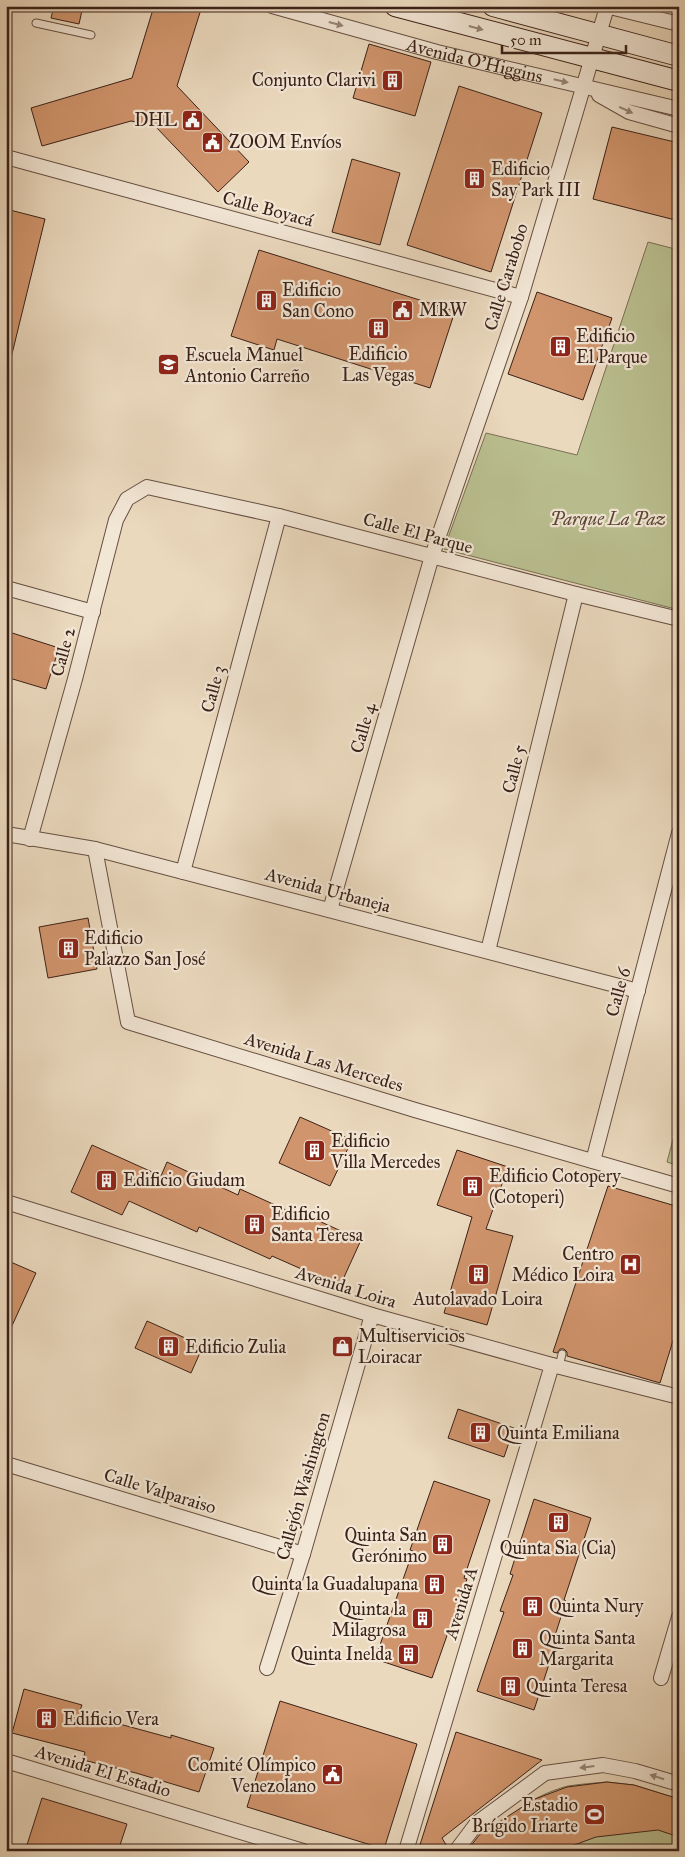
<svg xmlns="http://www.w3.org/2000/svg" width="685" height="1857" font-family="'IM FELL Great Primer',serif">
<rect width="100%" height="100%" fill="#ebd9be"/>
<filter id="stains"><feTurbulence type="fractalNoise" baseFrequency=".004" numOctaves="4"/><feColorMatrix values="0 0 0 0 .2 0 0 0 0 .09 0 0 0 0 .02 0 0 0 .5 -.17"/></filter>
<radialGradient id="worn" r=".72"><stop offset=".6" stop-color="#630" stop-opacity="0"/><stop offset="1" stop-color="#630" stop-opacity=".3"/></radialGradient>
<!-- green -->
<path fill="#babf90" stroke="#7a7054" d="M 648,242 L 679,250 L 679,610 L 444,549 L 486,433 L 577,455 Z
M 679,1117 L 679,1166 L 667,1162 Z
M 607,1782 L 634,1785 L 679,1799 L 679,1851 L 472,1851 C 500,1823 528,1796 568,1786 C 581,1784 594,1783 607,1782 Z"/>
<!-- building -->
<path fill="#d1956d" stroke="#3a2118" d="M 54,6 L 83,6 L 79,24 L 51,18 Z
M 154,6 L 202,6 L 177,86 L 249,162 L 218,192 L 155,126 L 131,121 L 42,146 L 31,108 L 132,78 Z
M 369,44 L 431,62 L 415,116 L 353,98 Z
M 459,86 L 542,113 L 491,272 L 407,245 Z
M 612,127 L 679,143 L 679,221 L 593,199 Z
M 352,159 L 400,173 L 380,245 L 332,232 Z
M 6,209 L 45,219 L 11,358 L 6,357 Z
M 259,250 L 455,311 L 430,388 L 277,339 L 274,350 L 231,336 Z
M 537,292 L 612,318 L 583,400 L 508,374 Z
M 6,631 L 59,648 L 46,689 L 6,677 Z
M 88,918 L 97,969 L 48,978 L 39,927 Z
M 300,1117 L 352,1140 L 330,1186 L 279,1163 Z
M 92,1145 L 161,1176 L 167,1162 L 238,1195 L 240,1189 L 308,1220 L 310,1217 L 361,1240 L 340,1286 L 272,1256 L 270,1259 L 199,1227 L 197,1232 L 129,1201 L 122,1215 L 71,1192 Z
M 457,1150 L 508,1167 L 486,1229 L 513,1236 L 487,1325 L 444,1313 L 472,1217 L 437,1205 Z
M 608,1186 L 679,1207 L 679,1321 L 660,1383 L 567,1356 L 567,1352 L 564,1349 L 560,1349 L 557,1353 L 553,1352 Z
M 6,1260 L 36,1273 L 6,1339 Z
M 147,1321 L 203,1346 L 191,1373 L 135,1348 Z
M 458,1409 L 514,1428 L 504,1457 L 448,1438 Z
M 434,1481 L 490,1500 L 464,1578 L 467,1579 L 432,1678 L 375,1659 L 413,1551 L 410,1550 Z
M 534,1499 L 591,1518 L 564,1600 L 566,1601 L 553,1642 L 556,1643 L 534,1710 L 477,1691 L 504,1612 L 500,1611 L 513,1575 L 510,1574 Z
M 24,1689 L 82,1705 L 79,1713 L 171,1738 L 171,1735 L 214,1748 L 199,1792 L 136,1773 L 83,1760 L 85,1752 L 12,1733 Z
M 280,1701 L 417,1744 L 384,1849 L 247,1807 Z
M 456,1732 L 542,1760 L 442,1838 L 448,1848 L 447,1851 L 418,1851 Z
M 607,1782 L 634,1785 L 679,1799 L 679,1837 L 658,1830 L 596,1837 L 558,1851 L 467,1851 L 480,1834 L 535,1799 L 567,1787 Z
M 42,1798 L 127,1824 L 118,1851 L 25,1851 Z"/>
<g fill="none" stroke-linecap="round" stroke-linejoin="round">
<defs>
<path id="lane" d="M 36,23 L 91,35
M 559,1367 L 562,1354"/>
<g id="street">
<path id="s1" d="M 272,6 L 437,52 L 679,109"/>
<path d="M 606,6 L 679,24"/>
<path d="M 599,95 L 629,112 L 679,126"/>
<path d="M 6,157 L 521,297"/>
<path d="M 6,588 L 93,612"/>
<path d="M 6,834 L 95,849 L 638,991"/>
<path d="M 30,839 L 75,679 L 116,520 L 127,499 L 147,487 L 279,516 L 576,594 L 679,619"/>
<path d="M 95,849 L 128,1022 L 415,1110 L 679,1186"/>
<path d="M 183,872 L 279,516"/>
<path d="M 330,910 L 432,556 L 521,297 L 607,7"/>
<path d="M 488,951 L 576,594"/>
<path d="M 593,1161 L 679,833"/>
<path d="M 6,1202 L 372,1315 L 552,1365 L 679,1397"/>
<path d="M 6,1464 L 303,1554"/>
<path d="M 267,1668 L 303,1554 L 372,1315"/>
<path d="M 661,1678 L 679,1617"/>
<path d="M 6,1761 L 303,1851"/>
<path d="M 406,1851 L 552,1365"/>
<path d="M 456,1851 L 477,1823 L 545,1773 L 603,1765 L 635,1771 L 679,1784"/>
</g>
<path id="secondary" d="M 395,6 L 679,81
M 493,6 L 679,56"/>
</defs>
<!-- lane casing -->
<use href="#lane" stroke="#664f42" stroke-width="9"/>
<!-- street casing -->
<use href="#street" stroke="#664f42" stroke-width="16"/>
<!-- secondary casing -->
<use href="#secondary" stroke="#3a2118" stroke-width="22"/>
<!-- lane -->
<use href="#lane" stroke="#f2e6d5" stroke-width="7"/>
<!-- street -->
<use href="#street" stroke="#f2e6d5" stroke-width="14"/>
<!-- secondary -->
<use href="#secondary" stroke="#f2e6d5" stroke-width="20"/>
</g>
<!-- one-way arrows -->
<defs><path id="oneway-solid" d="M-6-.8H1V-3.2L6.5 0L1 3.2V.8H-6Z" transform="scale(1.25)"/></defs>
<g fill="#968476">
<use href="#oneway-solid" transform="translate(336 24) rotate(15)"/>
<use href="#oneway-solid" transform="translate(476 28) rotate(15)"/>
<use href="#oneway-solid" transform="translate(561 81) rotate(13)"/>
<use href="#oneway-solid" transform="translate(626 110) rotate(25)"/>
<use href="#oneway-solid" transform="translate(587 1767) rotate(173)"/>
<use href="#oneway-solid" transform="translate(657 1777) rotate(-163)"/>
</g>
<!-- icons -->
<defs>
<symbol id="building-square" viewBox="-11 -11 22 22"><rect x="-9" y="-9" width="18" height="18" rx="4" fill="#8f2418" stroke="#f2e6d5"/><path d="M-4-6H4V6H1V3H-1V6H-4ZM-2.5-4.3h1.7v1.8h-1.7ZM.8-4.3h1.7v1.8H.8ZM-2.5-1h1.7V.8h-1.7ZM.8-1h1.7V.8H.8Z" fill="#fff"/></symbol>
<symbol id="civic-square" viewBox="-11 -11 22 22"><rect x="-9" y="-9" width="18" height="18" rx="4" fill="#8f2418" stroke="#f2e6d5"/><path d="M-.6-6.5H3V-4.5H.6V-3L4-1V1h2V6H-6V1h2V-1L-.6-3ZM-1.2 2.5V6h2.4V2.5Z" fill="#fff"/></symbol>
<symbol id="school-square" viewBox="-11 -11 22 22"><rect x="-9" y="-9" width="18" height="18" rx="4" fill="#8f2418" stroke="#f2e6d5"/><path d="M0-5L7-2L0 1L-7-2ZM-4 1L0 2.5L4 1V4Q0 6-4 4Z" fill="#fff"/></symbol>
<symbol id="hospital-square" viewBox="-11 -11 22 22"><rect x="-9" y="-9" width="18" height="18" rx="4" fill="#8f2418" stroke="#f2e6d5"/><path d="M-5-5h3v3.5h4V-5h3V5h-3V1.5h-4V5h-3Z" fill="#fff"/></symbol>
<symbol id="shop-square" viewBox="-11 -11 22 22"><rect x="-9" y="-9" width="18" height="18" rx="4" fill="#8f2418" stroke="#f2e6d5"/><path d="M-5-2.5h2.3a2.7 3.5 0 0 1 5.4 0H5L5.5 6h-11ZM-1.5-2.5h3a1.5 2.3 0 0 0-3 0Z" fill="#fff"/></symbol>
<symbol id="stadium-square" viewBox="-11 -11 22 22"><rect x="-9" y="-9" width="18" height="18" rx="4" fill="#8f2418" stroke="#f2e6d5"/><path d="M0-5a6.5 5 0 1 0 0 10a6.5 5 0 1 0 0-10ZM-3.5-1.8h7v3.6h-7Z" fill="#fff"/></symbol>
</defs>
<g fill-rule="evenodd">
<use href="#building-square" x="380" y="68" width="25" height="25"/>
<use href="#civic-square" x="180" y="108" width="25" height="25"/>
<use href="#civic-square" x="200" y="130" width="25" height="25"/>
<use href="#building-square" x="462" y="166" width="25" height="25"/>
<use href="#building-square" x="254" y="288" width="25" height="25"/>
<use href="#civic-square" x="390" y="298" width="25" height="25"/>
<use href="#building-square" x="366" y="316" width="25" height="25"/>
<use href="#building-square" x="548" y="334" width="25" height="25"/>
<use href="#school-square" x="156" y="352" width="25" height="25"/>
<use href="#building-square" x="56" y="936" width="25" height="25"/>
<use href="#building-square" x="302" y="1138" width="25" height="25"/>
<use href="#building-square" x="94" y="1168" width="25" height="25"/>
<use href="#building-square" x="460" y="1174" width="25" height="25"/>
<use href="#building-square" x="242" y="1212" width="25" height="25"/>
<use href="#hospital-square" x="618" y="1252" width="25" height="25"/>
<use href="#building-square" x="466" y="1262" width="25" height="25"/>
<use href="#shop-square" x="330" y="1334" width="25" height="25"/>
<use href="#building-square" x="156" y="1334" width="25" height="25"/>
<use href="#building-square" x="468" y="1420" width="25" height="25"/>
<use href="#building-square" x="546" y="1510" width="25" height="25"/>
<use href="#building-square" x="430" y="1532" width="25" height="25"/>
<use href="#building-square" x="422" y="1572" width="25" height="25"/>
<use href="#building-square" x="520" y="1594" width="25" height="25"/>
<use href="#building-square" x="410" y="1606" width="25" height="25"/>
<use href="#building-square" x="510" y="1636" width="25" height="25"/>
<use href="#building-square" x="396" y="1642" width="25" height="25"/>
<use href="#building-square" x="498" y="1674" width="25" height="25"/>
<use href="#building-square" x="34" y="1706" width="25" height="25"/>
<use href="#civic-square" x="320" y="1762" width="25" height="25"/>
<use href="#stadium-square" x="582" y="1802" width="25" height="25"/>
</g>
<g text-anchor="middle" stroke-width="4.5" stroke-linejoin="round" paint-order="stroke">
<!-- street labels -->
<g font-size="18" fill="#3a2118" stroke="#f2e6d5">
<text dy="6" stroke="none"><textPath href="#s1" startOffset="210">Avenida O'Higgins</textPath></text>
<text transform="translate(268 209) rotate(15)" y="6">Calle Boyacá</text>
<text transform="translate(506 277) rotate(-73)" y="6">Calle Carabobo</text>
<text transform="translate(418 533) rotate(15)" y="6">Calle El Parque</text>
<text transform="translate(63 652) rotate(-75)" y="6">Calle 2</text>
<text transform="translate(213 689) rotate(-75)" y="6">Calle 3</text>
<text transform="translate(363 728) rotate(-74)" y="6">Calle 4</text>
<text transform="translate(514 769) rotate(-76)" y="6">Calle 5</text>
<text transform="translate(328 890) rotate(15)" y="6">Avenida Urbaneja</text>
<text transform="translate(618 992) rotate(-75)" y="6">Calle 6</text>
<text transform="translate(324 1062) rotate(17)" y="6">Avenida Las Mercedes</text>
<text transform="translate(346 1287) rotate(17)" y="6">Avenida Loira</text>
<text transform="translate(303 1486) rotate(-74)" y="6">Callejón Washington</text>
<text transform="translate(160 1491) rotate(17)" y="6">Calle Valparaiso</text>
<text transform="translate(461 1603) rotate(-73)" y="6">Avenida A</text>
<text transform="translate(103 1771) rotate(17)" y="6">Avenida El Estadio</text>
</g>
<!-- poi labels -->
<g font-size="18" fill="#3a2118" stroke="#f2e6d5" text-anchor="start">
<text x="376" y="86" text-anchor="end">Conjunto Clarivi</text>
<text x="177" y="126" text-anchor="end">DHL</text>
<text x="229" y="148">ZOOM Envíos</text>
<text x="491" y="175">Edificio<tspan x="491" dy="21">Say Park III</tspan></text>
<text x="282" y="296">Edificio<tspan x="282" dy="21">San Cono</tspan></text>
<text x="419" y="316">MRW</text>
<text x="576" y="342">Edificio<tspan x="576" dy="21">El Parque</tspan></text>
<text x="378" y="360" text-anchor="middle">Edificio<tspan x="378" dy="21">Las Vegas</tspan></text>
<text x="185" y="361">Escuela Manuel<tspan x="185" dy="21">Antonio Carreño</tspan></text>
<text x="84" y="944">Edificio<tspan x="84" dy="21">Palazzo San José</tspan></text>
<text x="331" y="1147">Edificio<tspan x="331" dy="21">Villa Mercedes</tspan></text>
<text x="489" y="1182">Edificio Cotopery<tspan x="489" dy="21">(Cotoperi)</tspan></text>
<text x="123" y="1186">Edificio Giudam</text>
<text x="271" y="1220">Edificio<tspan x="271" dy="21">Santa Teresa</tspan></text>
<text x="614" y="1260" text-anchor="end">Centro<tspan x="614" dy="21">Médico Loira</tspan></text>
<text x="478" y="1305" text-anchor="middle">Autolavado Loira</text>
<text x="358" y="1342">Multiservicios<tspan x="358" dy="21">Loiracar</tspan></text>
<text x="185" y="1353">Edificio Zulia</text>
<text x="497" y="1439">Quinta Emiliana</text>
<text x="427" y="1541" text-anchor="end">Quinta San<tspan x="427" dy="21">Gerónimo</tspan></text>
<text x="558" y="1554" text-anchor="middle">Quinta Sia (Cia)</text>
<text x="418" y="1590" text-anchor="end">Quinta la Guadalupana</text>
<text x="549" y="1612">Quinta Nury</text>
<text x="406" y="1615" text-anchor="end">Quinta la<tspan x="406" dy="21">Milagrosa</tspan></text>
<text x="539" y="1644">Quinta Santa<tspan x="539" dy="21">Margarita</tspan></text>
<text x="392" y="1660" text-anchor="end">Quinta Inelda</text>
<text x="526" y="1692">Quinta Teresa</text>
<text x="63" y="1725">Edificio Vera</text>
<text x="316" y="1771" text-anchor="end">Comité Olímpico<tspan x="316" dy="21">Venezolano</tspan></text>
<text x="578" y="1811" text-anchor="end">Estadio<tspan x="578" dy="21">Brígido Iriarte</tspan></text>
</g>
<!-- park labels -->
<g font-size="18" font-style="italic" fill="#5a4836" stroke="#f2e6d5">
<text x="608" y="525">Parque La Paz</text>
</g>
</g>
<!-- margin -->
<rect width="685" height="1857" fill="none" stroke="#ebd9be" stroke-width="25"/>
<rect x="8" y="8" width="670" height="1842" fill="none" stroke="#3a2118" stroke-width="2.5"/>
<rect x="12" y="12" width="660" height="1832" fill="none" stroke="#3a2118"/>
<!-- scale -->
<path d="M502 45v8h124v-8" fill="none" stroke="#3a2118" stroke-width="2.5"/>
<text x="510" y="45" font-size="15" fill="#3a2118" stroke="#f2e6d5" stroke-width="4" paint-order="stroke">50 m</text>
<rect width="100%" height="100%" filter="url(#stains)"/>
<rect width="100%" height="100%" fill="url(#worn)"/>
</svg>
